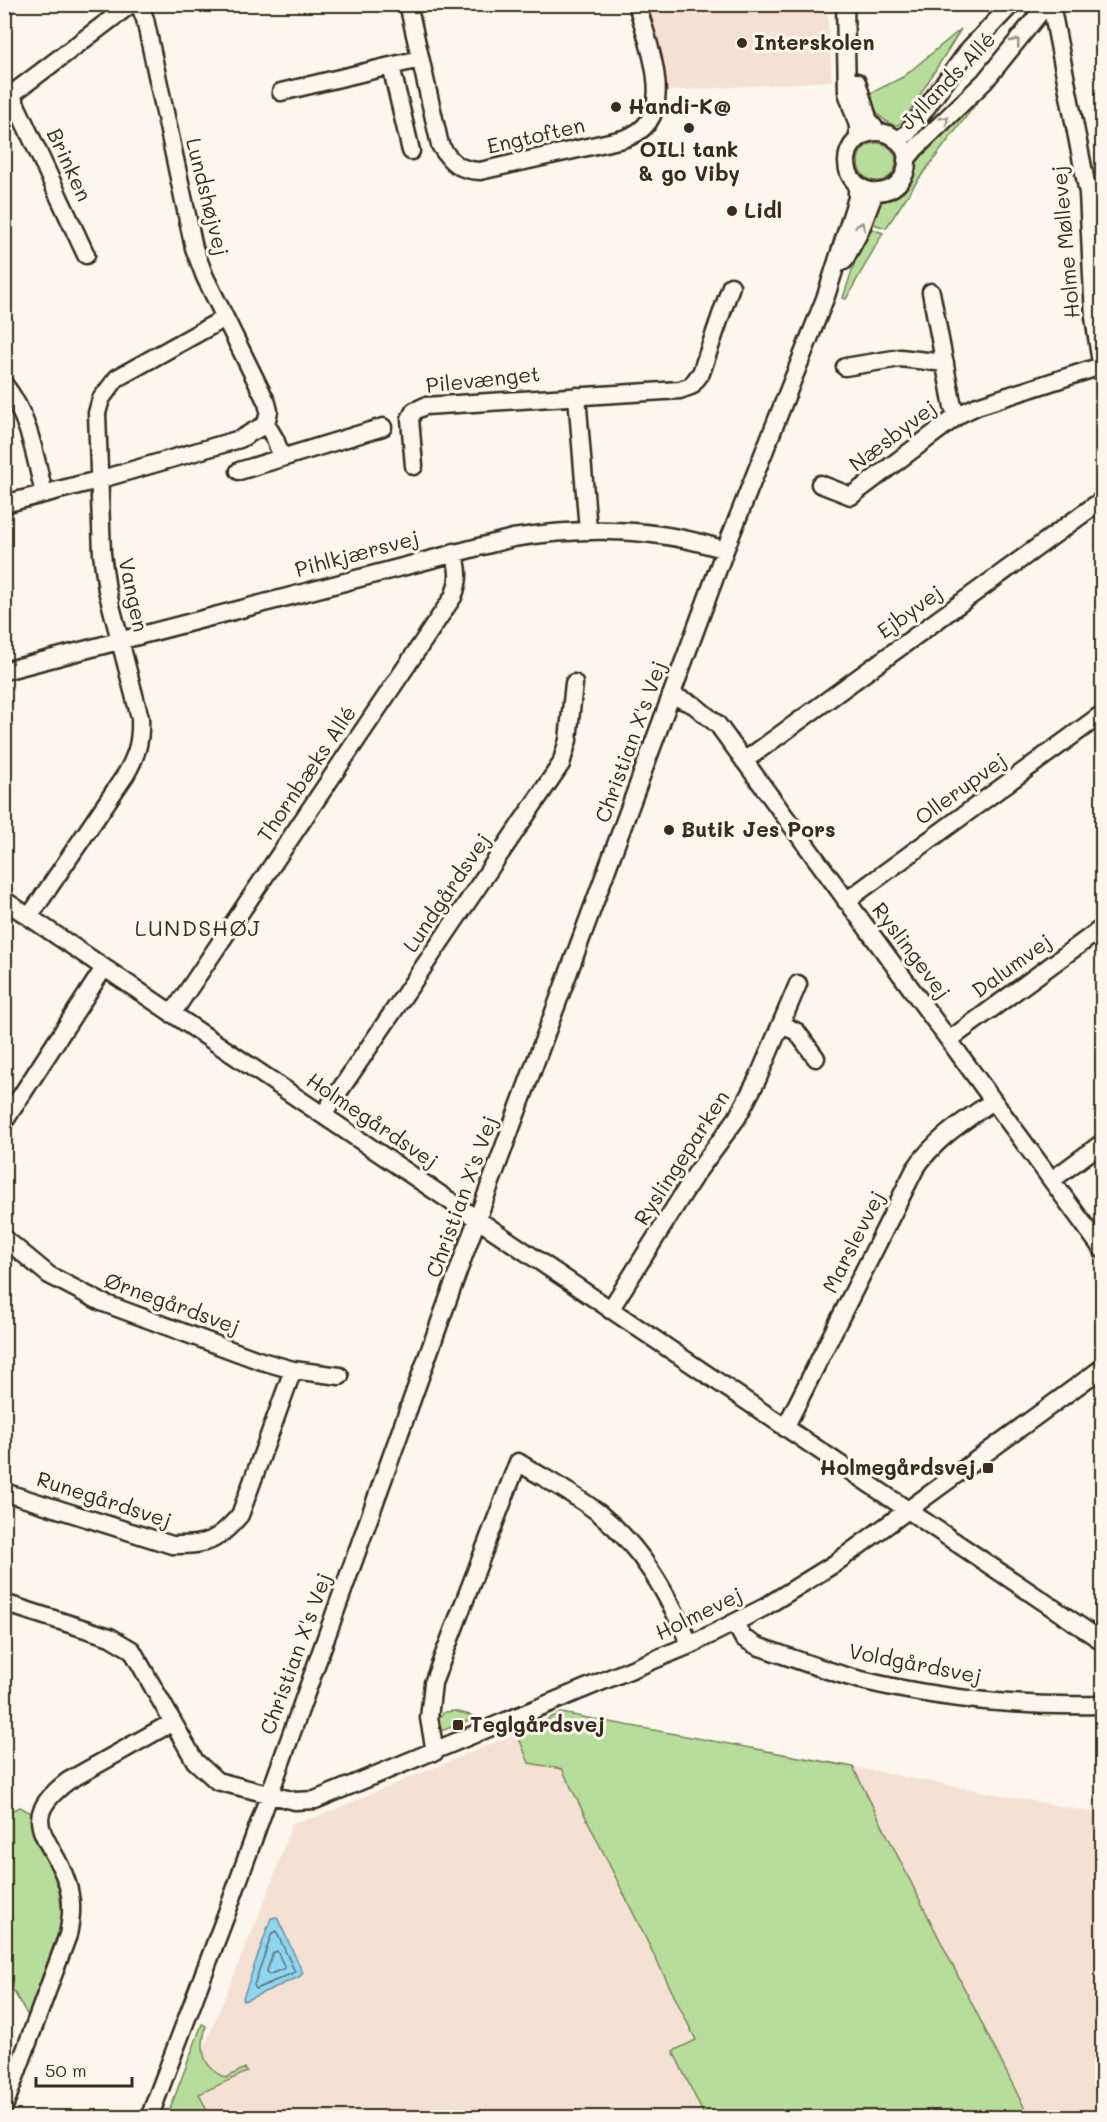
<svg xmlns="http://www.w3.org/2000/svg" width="1107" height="2122" font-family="Mali,sans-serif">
<rect width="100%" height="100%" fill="#fbf7ec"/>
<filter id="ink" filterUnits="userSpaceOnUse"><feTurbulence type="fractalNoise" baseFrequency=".0167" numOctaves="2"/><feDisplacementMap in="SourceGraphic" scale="12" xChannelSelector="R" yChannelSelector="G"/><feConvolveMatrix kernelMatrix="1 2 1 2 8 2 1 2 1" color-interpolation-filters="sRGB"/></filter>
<g filter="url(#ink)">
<!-- built -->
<path fill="#f5e1d4" d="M 647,5 L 827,5 L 832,81 L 666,91 Z
M 517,1733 L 529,1763 L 562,1769 L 696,2040 L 674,2052 L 705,2117 L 175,2118 L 269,1890 L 292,1823 L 316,1817 Z
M 853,1767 L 1102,1814 L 1102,2117 L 1029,2117 Z"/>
<!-- green -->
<path fill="#b6dd99" stroke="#78845c" stroke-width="1.5" d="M 961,29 L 903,122 L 896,126 C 879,120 875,111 869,94 L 903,77 Z
M 981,97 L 915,184 L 886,228 L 868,222 L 878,202 C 903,199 917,182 917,157 Z
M858 162a19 19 0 1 1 38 0a19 19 0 1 1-38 0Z
M 866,227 L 883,233 L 846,299 L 843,298 Z
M 455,1711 L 477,1717 L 439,1732 L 437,1718 L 445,1712 Z
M 561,1713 L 853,1767 L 1029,2117 L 705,2117 L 673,2051 L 696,2040 L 562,1769 L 529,1763 L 517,1733 Z
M 20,1807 L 33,1814 L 57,1875 L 63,1919 L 28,2016 L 5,1976 L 5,1813 Z
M 202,2024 L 206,2026 C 200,2049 201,2067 226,2078 L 245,2068 L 247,2072 L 199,2094 L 210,2117 L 167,2117 Z"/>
<!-- water -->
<path fill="#8fd6f1" stroke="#6d919d" stroke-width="1.5" d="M 277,1917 L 303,1973 L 299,1977 L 244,2001 L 243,1998 L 271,1918 Z"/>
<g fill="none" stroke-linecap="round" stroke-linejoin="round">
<!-- shore -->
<path stroke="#5d6f72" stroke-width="1.5" d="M 276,1931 L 295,1972 L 256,1989 L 254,1985 L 272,1933 Z
M 277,1951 L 285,1968 L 268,1975 L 267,1971 L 273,1953 Z"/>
<defs>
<path id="minor" d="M 408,4 L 440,145 C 451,163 459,170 480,171 L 623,139 C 682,121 648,46 637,4
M 845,4 L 847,92 L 858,126 L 858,139
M 1051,4 L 1088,193 L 1094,317 L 1102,370
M 391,66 L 411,151
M 857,82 L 869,121 L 878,132
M 281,92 L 420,59
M 11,94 L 86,255
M 4,100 L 131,4
M847 162a30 30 0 1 1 60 0a30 30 0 1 1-60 0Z
M 896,140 L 907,134 L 970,48 L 1012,4
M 906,160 L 916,148 L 985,81 L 1047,4
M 844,261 L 860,231 L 875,192
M 931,292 L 953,407 L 960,414
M 845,367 L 900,358 L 945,363
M 4,384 C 29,416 35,455 44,494
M 577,396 L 588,530
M 266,424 L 275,439 L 282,458
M 414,466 L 410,419 L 414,411 L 425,406 L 680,390 L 691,386 L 701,373 L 731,286
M 239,471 L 383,427
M 820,484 L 851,496 L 960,414 L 977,406 L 1101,366
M 4,504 L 98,480 L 240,439 L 266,424 L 269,411 L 267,403 L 205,277 L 194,248 L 145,19 L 139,4
M 4,671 L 513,538 C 585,527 655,527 725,550
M 671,695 L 694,705 L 718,725 L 1102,1249
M 744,761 L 1102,500
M 4,900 L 1102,1641
M 846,901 L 1102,714
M 29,917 L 126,774 C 137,755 141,741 140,718 L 107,590 L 102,554 L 97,413 L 101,399 L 117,378 L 225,318
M 172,1014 L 453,597 C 460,580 459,569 454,552
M 781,1024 L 797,1032 L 816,1058
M 949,1040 L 1102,928
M 323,1115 L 561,764 L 568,740 L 574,683
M 4,1122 L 104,968
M 1052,1180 L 1102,1143
M 4,1238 L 49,1275 L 101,1302 L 258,1360 L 293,1370 L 340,1376
M 610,1310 L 695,1175 L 737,1118 L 758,1078 L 798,984
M 785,1428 L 915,1169 C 935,1139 964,1121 993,1101
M 4,1492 L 172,1545 C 206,1546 218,1541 240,1515 L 293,1370
M 4,1603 L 110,1637 L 132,1650 L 195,1761 L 217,1781 L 295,1801 L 315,1800 L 690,1645 L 763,1608 L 834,1564 L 1102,1368
M 735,1623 L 743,1638 L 757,1646 C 790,1657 823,1670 857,1679 C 937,1699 1020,1707 1102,1705
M 435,1752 L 429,1718 L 433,1683 L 518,1462 C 545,1479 575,1494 600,1514 C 643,1549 668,1595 690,1645
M 4,2107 L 68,1935 C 72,1915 73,1899 66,1880 C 51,1836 15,1821 68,1781 L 173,1722
M 149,2118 L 226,1915 L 464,1255 L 725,550 L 826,296 L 857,198 L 857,185"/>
</defs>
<!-- minor casing -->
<use href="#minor" stroke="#3b2a1e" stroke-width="21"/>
<!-- minor -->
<use href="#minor" stroke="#fbf7ec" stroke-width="16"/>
<!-- tram -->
<path stroke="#3b2a1e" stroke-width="1.5" d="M 4,25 L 17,4"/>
<defs>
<path id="rail" d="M 4,8 L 7,4"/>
</defs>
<!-- rail casing -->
<use href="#rail" stroke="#3b2a1e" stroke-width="6"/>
<!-- rail -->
<use href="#rail" stroke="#fbf7ec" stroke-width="4" stroke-dasharray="11" stroke-linecap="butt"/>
</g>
<!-- one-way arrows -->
<defs><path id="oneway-chevron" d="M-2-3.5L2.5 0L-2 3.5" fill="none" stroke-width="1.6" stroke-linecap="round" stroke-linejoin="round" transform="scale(1.5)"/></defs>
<g stroke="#9b9085">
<use href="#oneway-chevron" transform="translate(1016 42) rotate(-51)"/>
<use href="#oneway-chevron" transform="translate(945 120) rotate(-43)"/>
<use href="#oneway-chevron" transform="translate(861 226) rotate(-69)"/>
</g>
</g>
<!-- markers -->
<g fill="#3b2a1e" stroke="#fbf7ec" stroke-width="2">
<circle cx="742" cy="43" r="6"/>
<circle cx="616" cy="107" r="6"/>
<circle cx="689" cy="128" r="6"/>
<circle cx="732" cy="211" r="6"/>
<circle cx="669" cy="830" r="6"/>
<rect x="982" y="1462" width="12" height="12" rx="3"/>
<rect x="452" y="1719" width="12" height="12" rx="3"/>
</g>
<g text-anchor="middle" stroke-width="6" stroke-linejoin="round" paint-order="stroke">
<!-- poi labels -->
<g font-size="21" font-weight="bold" fill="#3b2a1e" stroke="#fbf7ec" text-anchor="start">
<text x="754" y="50">Interskolen</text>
<text x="628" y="114">Handi-K@</text>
<text x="689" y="157" text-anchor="middle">OIL! tank<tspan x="689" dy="24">&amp; go Viby</tspan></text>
<text x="744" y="218">Lidl</text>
<text x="681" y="837">Butik Jes Pors</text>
<text x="976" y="1475" text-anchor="end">Holmegårdsvej</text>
<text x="470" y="1732">Teglgårdsvej</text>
</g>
<!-- street labels -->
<g font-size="21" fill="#3b2a1e" stroke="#fbf7ec">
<text transform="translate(948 81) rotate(-46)" y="7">Jyllands Allé</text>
<text transform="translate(536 136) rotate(-13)" y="7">Engtoften</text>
<text transform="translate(69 165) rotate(65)" y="7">Brinken</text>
<text transform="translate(207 197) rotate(76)" y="7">Lundshøjvej</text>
<text transform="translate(1066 242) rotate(-95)" y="7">Holme Møllevej</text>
<text transform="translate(483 380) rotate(-6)" y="7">Pilevænget</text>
<text transform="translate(893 436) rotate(-37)" y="7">Næsbyvej</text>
<text transform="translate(357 554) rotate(-15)" y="7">Pihlkjærsvej</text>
<text transform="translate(133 595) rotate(78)" y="7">Vangen</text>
<text transform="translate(910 612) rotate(-36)" y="7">Ejbyvej</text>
<text transform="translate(631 742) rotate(-70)" y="7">Christian X's Vej</text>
<text transform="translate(307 774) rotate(-56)" y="7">Thornbæks Allé</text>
<text transform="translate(961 789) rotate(-36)" y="7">Ollerupvej</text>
<text transform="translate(447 893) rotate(-56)" y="7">Lundgårdsvej</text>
<text transform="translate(911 951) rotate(53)" y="7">Ryslingevej</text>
<text transform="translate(1012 966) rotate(-36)" y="7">Dalumvej</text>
<text transform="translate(372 1121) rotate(34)" y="7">Holmegårdsvej</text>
<text transform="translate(682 1158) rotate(-57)" y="7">Ryslingeparken</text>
<text transform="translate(462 1197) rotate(-70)" y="7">Christian X's Vej</text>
<text transform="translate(854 1242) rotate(-63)" y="7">Marslevvej</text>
<text transform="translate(172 1304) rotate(20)" y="7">Ørnegårdsvej</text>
<text transform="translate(104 1500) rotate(18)" y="7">Runegårdsvej</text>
<text transform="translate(699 1614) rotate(-26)" y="7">Holmevej</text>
<text transform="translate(296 1654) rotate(-70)" y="7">Christian X's Vej</text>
<text transform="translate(915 1664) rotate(11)" y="7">Voldgårdsvej</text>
</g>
<!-- neighbourhood labels -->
<g font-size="22" letter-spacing="1.5" fill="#3b2a1e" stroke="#fbf7ec">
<text x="198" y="936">LUNDSHØJ</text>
</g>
</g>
<!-- margin -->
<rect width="1107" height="2122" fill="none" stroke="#fbf7ec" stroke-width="24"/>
<rect x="12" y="12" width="1083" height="2098" fill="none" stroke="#3b2a1e" stroke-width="2" filter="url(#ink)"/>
<!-- scale -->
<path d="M36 2077v9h96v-9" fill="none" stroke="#3b2a1e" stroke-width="3"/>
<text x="45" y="2077" font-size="18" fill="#3b2a1e" stroke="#fbf7ec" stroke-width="4.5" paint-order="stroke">50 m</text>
</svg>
